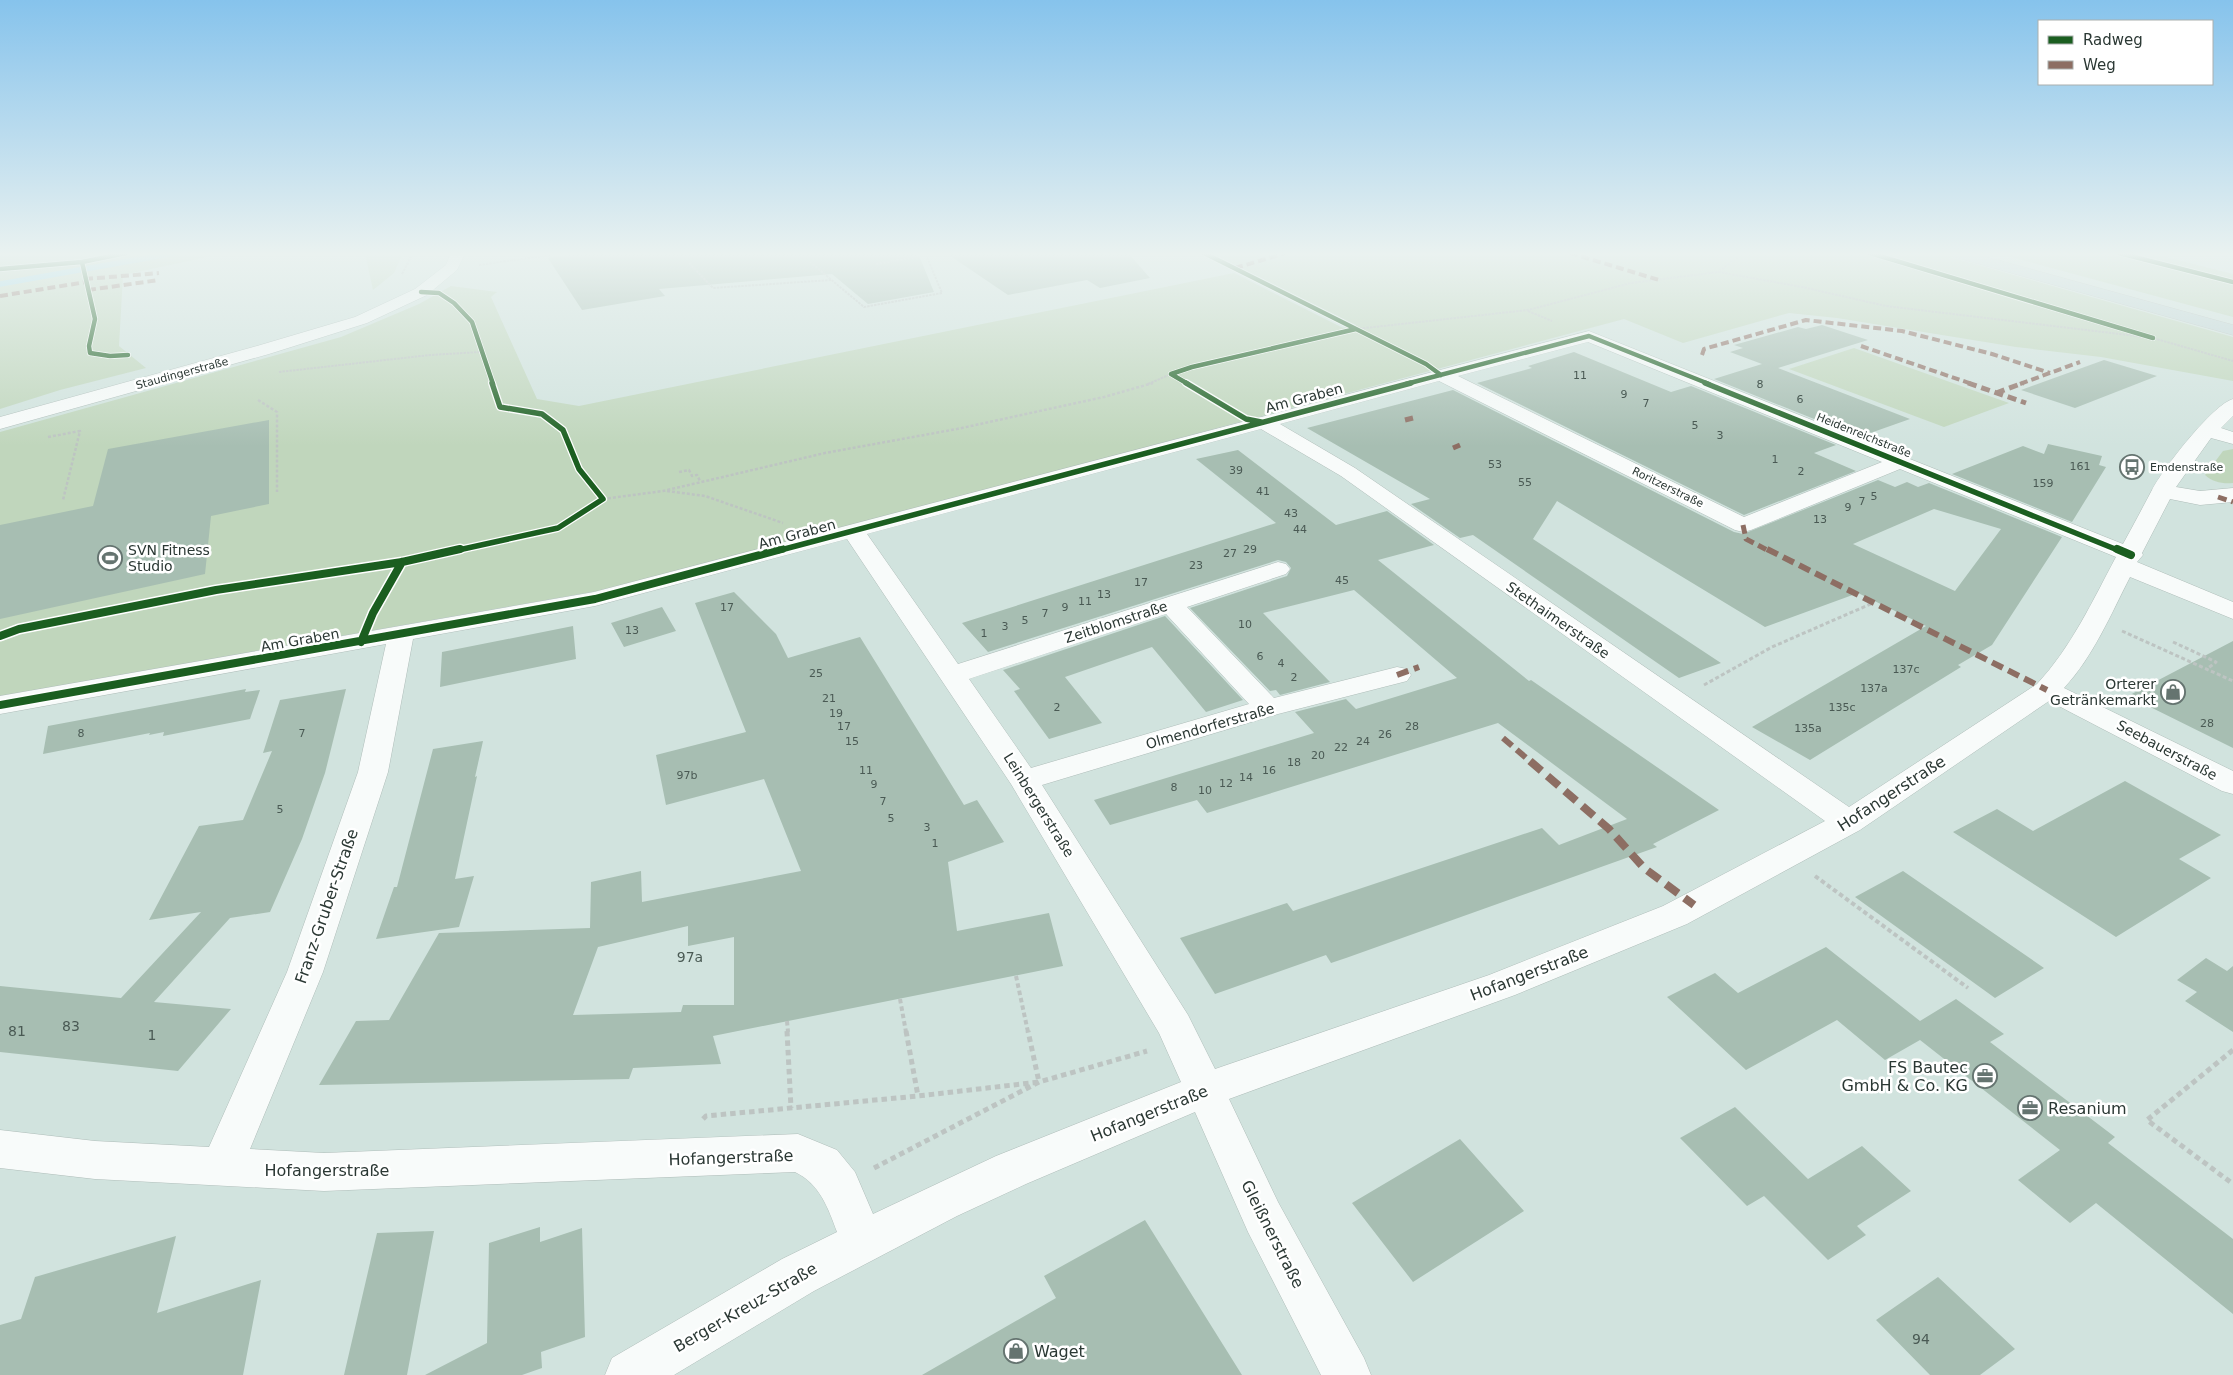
<svg xmlns="http://www.w3.org/2000/svg" width="2233" height="1375" font-family="'DejaVu Sans',sans-serif">
<rect width="100%" height="100%" fill="#d1e3de"/>
<!-- green -->
<path fill="#c0d6bc" d="M 0,253 L 226,253 L 123,275 L 119,346 L 146,368 L 60,390 L 0,409 Z
M 365,253 L 403,253 L 394,273 L 373,290 Z
M 1211,253 L 1936,253 L 2233,337 L 2233,381 L 2101,357 L 2016,347 L 1837,318 L 1789,313 L 1683,343 L 1624,319 L 814,536 L 597,591 L 0,696 L 0,432 L 341,337 L 419,304 L 451,286 L 497,292 L 491,297 L 537,399 L 579,406 L 1234,273 L 1343,328 L 1356,325 Z
M 1996,253 L 2150,253 L 2233,274 L 2233,317 Z
M 1854,348 L 2009,403 L 1944,427 L 1789,369 Z
M 2233,449 L 2233,483 C 2223,484 2212,482 2205,475 L 2223,451 Z"/>
<g fill="none" stroke-linecap="round" stroke-linejoin="round">
<!-- stream -->
<path stroke="#93d9f2" stroke-width="5.5" d="M 0,284 L 175,253"/>
</g>
<!-- building -->
<path fill="#a7beb2" fill-rule="evenodd" d="M 583,253 L 918,253 L 934,292 L 868,304 L 832,274 L 659,289 L 665,296 L 582,310 L 548,258 Z
M 946,253 L 1128,253 L 1150,278 L 1100,288 L 1087,280 L 1008,295 Z
M 1822,325 L 1868,340 L 1778,368 L 1910,419 L 1859,437 L 1714,379 L 1762,364 L 1730,352 L 1743,348 L 1734,345 L 1798,327 L 1806,329 Z
M 1574,352 L 1671,392 L 1691,386 L 1836,445 L 1814,453 L 1856,471 L 1744,515 L 1477,383 L 1532,368 L 1528,366 Z
M 2104,360 L 2157,376 L 2075,408 L 2021,390 Z
M 1453,390 L 1734,532 L 1743,534 L 1878,480 L 1895,487 L 1907,482 L 1918,487 L 1929,483 L 2062,537 L 1992,645 L 1958,665 L 1961,667 L 1810,760 L 1752,727 L 1926,626 L 1858,593 L 1765,627 L 1557,501 L 1533,539 L 1721,663 L 1679,678 L 1473,535 L 1460,538 L 1411,504 L 1430,499 L 1307,428 ZM 1934,509 L 2001,529 L 1955,591 L 1853,544 Z
M 269,420 L 269,504 L 211,516 L 205,574 L 0,619 L 0,525 L 93,506 L 108,449 Z
M 2048,444 L 2102,456 L 2099,465 L 2106,467 L 2072,522 L 1952,474 L 2023,446 L 2044,454 Z
M 1238,450 L 1336,525 L 1387,511 L 1434,545 L 1378,560 L 1529,681 L 1531,680 L 1719,810 L 1653,844 L 1657,847 L 1346,958 L 1331,963 L 1326,955 L 1215,994 L 1180,938 L 1287,903 L 1293,911 L 1542,828 L 1559,845 L 1627,819 L 1498,723 L 1207,813 L 1197,800 L 1110,825 L 1094,800 L 1314,733 L 1295,712 L 1346,699 L 1356,709 L 1457,678 L 1354,590 L 1263,613 L 1330,682 L 1280,695 L 1276,690 L 1270,691 L 1190,608 L 1287,576 L 1291,568 L 1286,562 L 1278,560 L 988,652 L 962,623 L 1276,523 L 1196,459 Z
M 734,592 L 776,634 L 788,658 L 860,637 L 964,805 L 977,800 L 1004,842 L 948,862 L 957,931 L 1049,913 L 1063,966 L 713,1036 L 721,1064 L 633,1068 L 629,1079 L 319,1085 L 356,1021 L 389,1020 L 439,933 L 590,928 L 591,882 L 641,871 L 642,902 L 801,871 L 764,779 L 666,805 L 656,755 L 746,732 L 695,603 ZM 688,926 L 688,946 L 734,937 L 734,1005 L 683,1005 L 681,1012 L 573,1015 L 598,947 Z
M 662,607 L 676,631 L 624,647 L 611,623 Z
M 1165,616 L 1243,700 L 1206,712 L 1152,647 L 1065,677 L 1102,723 L 1049,739 L 1014,691 L 1020,689 L 1003,670 Z
M 573,626 L 576,659 L 440,687 L 442,652 Z
M 2233,641 L 2233,748 L 2128,696 Z
M 246,689 L 245,692 L 260,690 L 250,719 L 163,736 L 164,732 L 149,735 L 150,733 L 43,754 L 48,726 Z
M 346,689 L 325,773 L 302,839 L 270,912 L 230,918 L 154,1002 L 231,1009 L 178,1071 L 0,1052 L 0,986 L 121,998 L 201,912 L 149,920 L 199,826 L 243,820 L 272,751 L 263,753 L 280,700 Z
M 483,741 L 475,777 L 477,776 L 455,879 L 474,876 L 459,927 L 376,939 L 394,887 L 397,887 L 433,749 Z
M 2125,781 L 2221,835 L 2179,859 L 2211,878 L 2116,937 L 1953,832 L 1997,809 L 2033,831 Z
M 1903,871 L 2044,968 L 1995,998 L 1855,897 Z
M 1826,947 L 1920,1021 L 1956,999 L 2004,1034 L 1990,1042 L 2115,1137 L 2108,1143 L 2233,1239 L 2233,1314 L 2096,1203 L 2070,1223 L 2018,1180 L 2060,1150 L 1920,1040 L 1885,1060 L 1837,1020 L 1746,1070 L 1667,997 L 1715,973 L 1738,993 Z
M 2206,958 L 2227,971 L 2233,966 L 2233,1032 L 2185,1001 L 2197,992 L 2177,980 Z
M 1735,1107 L 1808,1179 L 1862,1146 L 1911,1191 L 1857,1226 L 1866,1235 L 1828,1260 L 1764,1196 L 1747,1206 L 1680,1138 Z
M 1460,1139 L 1524,1211 L 1413,1282 L 1352,1203 Z
M 1145,1220 L 1242,1375 L 922,1375 L 1056,1298 L 1044,1276 Z
M 540,1227 L 540,1242 L 582,1228 L 585,1337 L 541,1352 L 542,1368 L 522,1375 L 425,1375 L 487,1343 L 489,1243 Z
M 434,1231 L 407,1375 L 344,1375 L 377,1233 Z
M 176,1236 L 157,1313 L 261,1280 L 243,1375 L 0,1375 L 0,1325 L 21,1319 L 35,1277 Z
M 1938,1277 L 2015,1349 L 1980,1375 L 1930,1375 L 1876,1320 Z"/>
<g fill="none" stroke-linecap="round" stroke-linejoin="round">
<defs>
<path id="minor" d="M 451,253 L 465,253 L 457,270 L 427,295 L 367,323 L 269,354 L 0,429 L 0,417 L 257,346 L 355,317 L 415,289 L 446,265 Z
M 1589,331 L 2123,544 C 2133,526 2143,507 2152,490 C 2162,470 2213,404 2233,399 L 2233,416 L 2221,428 L 2233,432 L 2233,444 L 2211,438 L 2176,487 L 2200,491 L 2233,488 L 2233,502 L 2200,505 L 2170,499 L 2142,553 L 2143,555 L 2137,562 L 2233,602 L 2233,619 L 2130,577 C 2111,614 2093,657 2064,688 L 2233,771 L 2233,794 L 2222,791 L 2049,701 L 1860,830 L 1687,924 L 1515,995 L 1229,1099 L 1278,1202 L 1364,1358 L 1371,1375 L 1321,1375 L 1248,1232 L 1195,1112 L 1026,1184 L 957,1216 L 814,1291 L 674,1375 L 605,1375 L 612,1358 L 782,1259 L 837,1232 C 828,1208 820,1184 795,1172 L 324,1191 L 95,1179 L 0,1168 L 0,1130 L 95,1141 L 209,1147 L 287,972 L 358,772 L 386,644 L 0,714 L 0,696 L 594,592 ZM 1588,342 L 1882,462 L 1744,517 L 1458,376 ZM 1439,381 L 1735,530 L 1743,532 L 1751,530 L 1900,469 L 2116,557 C 2093,600 2071,648 2037,684 L 1849,807 L 1355,468 L 1280,424 ZM 1261,429 L 1341,476 L 1825,821 L 1663,906 L 1489,975 L 1215,1069 L 1188,1015 L 1042,785 L 1278,714 L 1407,681 L 1411,675 L 1407,669 L 1397,667 L 1274,698 L 1187,607 L 1286,574 L 1290,569 L 1286,564 L 1278,562 L 958,664 L 867,534 ZM 847,539 L 1011,784 L 1159,1033 L 1181,1082 L 996,1156 L 873,1214 L 855,1172 L 837,1150 L 798,1134 L 324,1153 L 250,1149 L 323,972 L 388,772 L 413,639 L 595,606 ZM 1166,614 L 1249,704 L 1031,768 L 969,679 Z"/>
<path id="highway" d="M 1949,253 L 1972,253 L 2233,325 L 2233,335 L 1951,256 Z"/>
</defs>
<!-- minor casing -->
<use href="#minor" stroke="#afbdb9" stroke-width="1"/>
<!-- highway casing -->
<use href="#highway" stroke="#b5bebb" stroke-width="1"/>
<!-- path-far4 -->
<path stroke="#bdc4c2" stroke-width="2" stroke-dasharray="2.5 1" stroke-linecap="butt" d="M 810,262 L 864,307 L 942,293 L 926,255
M 689,263 L 713,288 L 831,280
M 876,264 L 940,253
M 479,265 L 565,253
M 1719,271 L 1744,253
M 402,274 L 413,253
M 1528,311 L 1552,321
M 1356,329 L 1528,310 L 1631,283 L 1719,272 L 1802,287 L 1886,306 L 2153,338 L 2233,361
M 279,372 L 430,355 L 480,352
M 1148,384 L 1171,374"/>
<!-- path-far3 -->
<path stroke="#bdc4c2" stroke-width="2.5" stroke-dasharray="3 2" stroke-linecap="butt" d="M 258,400 L 277,412 L 277,492
M 48,437 L 80,431 L 63,500
M 679,472 L 689,470 L 692,476 L 697,475 L 700,481
M 667,491 L 705,496 L 783,523
M 603,499 L 663,491 L 825,453 L 957,429 L 1104,397 L 1153,383"/>
<!-- path-far2 -->
<path stroke="#bdc4c2" stroke-width="3" stroke-dasharray="4 2.5" stroke-linecap="butt" d="M 2122,631 L 2233,681
M 2173,642 L 2216,662 L 2207,669
M 1704,685 L 1772,647 L 1873,603"/>
<!-- path-far1 -->
<path stroke="#bdc4c2" stroke-width="4" stroke-dasharray="4.5 3" stroke-linecap="butt" d="M 1815,876 L 1968,988
M 1016,976 L 1028,1032
M 900,999 L 906,1032
M 787,1021 L 788,1032"/>
<!-- path -->
<path stroke="#bdc4c2" stroke-width="5" stroke-dasharray="5.5 4" stroke-linecap="butt" d="M 787,1031 L 791,1108
M 906,1031 L 918,1096
M 2233,1050 L 2147,1120 L 2233,1184
M 703,1119 L 706,1116 L 918,1096 L 1039,1082 L 1028,1031
M 874,1168 L 1039,1082 L 1147,1051"/>
<!-- minor -->
<use href="#minor" fill="#f8fbfa" fill-rule="evenodd"/>
<!-- highway -->
<use href="#highway" fill="#c0d5d6" fill-rule="evenodd"/>
<!-- quiet-far3 -->
<path stroke="#8d6e63" stroke-width="4" stroke-dasharray="8 4" stroke-linecap="butt" d="M 1570,253 L 1659,280
M 1235,268 L 1286,253
M 85,279 L 159,273
M 88,290 L 159,280
M 0,296 L 86,282
M 1861,346 L 1972,384
M 1702,355 L 1704,349 L 1806,320 L 1902,331 L 1992,354 L 2050,373
M 2020,384 L 2080,362"/>
<!-- quiet-far2 -->
<path stroke="#8d6e63" stroke-width="5" stroke-dasharray="9 5" stroke-linecap="butt" d="M 1968,383 L 2026,403
M 1996,393 L 2023,383
M 1405,420 L 1413,418
M 1453,448 L 1460,445
M 2218,497 L 2233,502
M 1743,525 L 1746,539 L 1769,551"/>
<!-- quiet-far1 -->
<path stroke="#8d6e63" stroke-width="6" stroke-dasharray="12 6" stroke-linecap="butt" d="M 1767,549 L 2047,690
M 1397,675 L 1419,667
M 1503,738 L 1532,763"/>
<!-- quiet -->
<path stroke="#8d6e63" stroke-width="8" stroke-dasharray="15 8" stroke-linecap="butt" d="M 1530,761 L 1609,829 L 1644,868 L 1694,905"/>
<defs>
<path id="cycleway-far2" d="M 1204,253 L 1426,364 L 1441,375
M 1870,253 L 2153,338
M 2119,253 L 2233,282
M 82,262 L 95,319 L 89,346 L 90,353 L 110,356 L 128,355
M 0,269 L 82,262 L 126,253
M 421,292 L 439,293 L 454,303 L 472,322 L 493,384
M 1188,384 L 1171,374 L 1192,367 L 1356,329
M 1406,384 L 1589,336 L 1709,384"/>
<path id="cycleway-far1" d="M 1186,383 L 1246,419 L 1261,422
M 1705,383 L 2120,551
M 454,551 L 558,528 L 603,499 L 579,469 L 563,430 L 542,414 L 500,407 L 492,383
M 777,551 L 1411,383"/>
<path id="cycleway" d="M 2117,549 L 2131,555
M 0,636 L 19,629 L 216,590 L 402,562 L 460,549
M 361,642 L 373,613 L 402,562
M 0,705 L 595,599 L 782,549"/>
</defs>
<!-- cycleway-far2 casing -->
<use href="#cycleway-far2" stroke="#fff" stroke-width="6"/>
<!-- cycleway-far1 casing -->
<use href="#cycleway-far1" stroke="#fff" stroke-width="8"/>
<!-- cycleway casing -->
<use href="#cycleway" stroke="#fff" stroke-width="11"/>
<!-- cycleway-far2 -->
<use href="#cycleway-far2" stroke="#1b5e20" stroke-width="4.5"/>
<!-- cycleway-far1 -->
<use href="#cycleway-far1" stroke="#1b5e20" stroke-width="5.5"/>
<!-- cycleway -->
<use href="#cycleway" stroke="#1b5e20" stroke-width="8"/>
</g>
<!-- sky -->
<linearGradient id="sky" x2="0" y2="1"><stop stop-color="#86c3ec"/><stop offset="0.57" stop-color="#eaf2f0"/><stop offset="1" stop-color="#eaf2f0" stop-opacity="0"/></linearGradient>
<rect width="2233" height="446" fill="url(#sky)"/>
<!-- icons -->
<defs>
<symbol id="bus-ring" viewBox="-11 -11 22 22"><circle r="9.5" fill="#fff" stroke="#657470" stroke-width="1.5"/><path d="M-5-6H5V4H4V6H2V4H-2V6H-4V4H-5ZM-3.5-4V0h7V-4ZM-3.5 1.2v1.5H-2V1.2ZM2 1.2v1.5H3.5V1.2Z" fill="#657470"/></symbol>
<symbol id="stadium-ring" viewBox="-11 -11 22 22"><circle r="9.5" fill="#fff" stroke="#657470" stroke-width="1.5"/><path d="M0-5a6.5 5 0 1 0 0 10a6.5 5 0 1 0 0-10ZM-3.5-1.8h7v3.6h-7Z" fill="#657470"/></symbol>
<symbol id="shop-ring" viewBox="-11 -11 22 22"><circle r="9.5" fill="#fff" stroke="#657470" stroke-width="1.5"/><path d="M-5-2.5h2.3a2.7 3.5 0 0 1 5.4 0H5L5.5 6h-11ZM-1.5-2.5h3a1.5 2.3 0 0 0-3 0Z" fill="#657470"/></symbol>
<symbol id="office-ring" viewBox="-11 -11 22 22"><circle r="9.5" fill="#fff" stroke="#657470" stroke-width="1.5"/><path d="M-6-3h4V-5.5h4V-3h4V5H-6ZM-1-4.5V-3h2v-1.5ZM-6 0V1H6V0Z" fill="#657470"/></symbol>
</defs>
<g fill-rule="evenodd">
<use href="#bus-ring" x="2118" y="453" width="28" height="28"/>
<use href="#stadium-ring" x="96" y="544" width="28" height="28"/>
<use href="#shop-ring" x="2159" y="678" width="28" height="28"/>
<use href="#office-ring" x="1971" y="1062" width="28" height="28"/>
<use href="#office-ring" x="2016" y="1094" width="28" height="28"/>
<use href="#shop-ring" x="1002" y="1337" width="28" height="28"/>
</g>
<g text-anchor="middle" stroke-width="5" stroke-linejoin="round" paint-order="stroke">
<!-- far-street labels -->
<g font-size="11" fill="#2b3834" stroke="#fff">
<text transform="translate(182 373) rotate(-15)" y="4">Staudingerstraße</text>
<text transform="translate(1864 435) rotate(22)" y="4">Heidenreichstraße</text>
<text transform="translate(1668 487) rotate(26)" y="4">Roritzerstraße</text>
</g>
<!-- number labels -->
<g font-size="11" fill="#4a5a54">
<text x="1580" y="379">11</text>
<text x="1760" y="388">8</text>
<text x="1624" y="398">9</text>
<text x="1800" y="403">6</text>
<text x="1646" y="407">7</text>
<text x="1695" y="429">5</text>
<text x="1720" y="439">3</text>
<text x="1775" y="463">1</text>
<text x="1495" y="468">53</text>
<text x="2080" y="470">161</text>
<text x="1236" y="474">39</text>
<text x="1801" y="475">2</text>
<text x="1525" y="486">55</text>
<text x="2043" y="487">159</text>
<text x="1263" y="495">41</text>
<text x="1874" y="500">5</text>
<text x="1862" y="505">7</text>
<text x="1848" y="511">9</text>
<text x="1291" y="517">43</text>
<text x="1820" y="523">13</text>
<text x="1300" y="533">44</text>
<text x="1250" y="553">29</text>
<text x="1230" y="557">27</text>
<text x="1196" y="569">23</text>
<text x="1342" y="584">45</text>
<text x="1141" y="586">17</text>
<text x="1104" y="598">13</text>
<text x="1085" y="605">11</text>
<text x="727" y="611">17</text>
<text x="1065" y="611">9</text>
<text x="1045" y="617">7</text>
<text x="1025" y="624">5</text>
<text x="1245" y="628">10</text>
<text x="1005" y="630">3</text>
<text x="632" y="634">13</text>
<text x="984" y="637">1</text>
<text x="1260" y="660">6</text>
<text x="1281" y="667">4</text>
<text x="1906" y="673">137c</text>
<text x="816" y="677">25</text>
<text x="1294" y="681">2</text>
<text x="1874" y="692">137a</text>
<text x="829" y="702">21</text>
<text x="1057" y="711">2</text>
<text x="1842" y="711">135c</text>
<text x="836" y="717">19</text>
<text x="2207" y="727">28</text>
<text x="844" y="730">17</text>
<text x="1412" y="730">28</text>
<text x="1808" y="732">135a</text>
<text x="81" y="737">8</text>
<text x="302" y="737">7</text>
<text x="1385" y="738">26</text>
<text x="852" y="745">15</text>
<text x="1363" y="745">24</text>
<text x="1341" y="751">22</text>
<text x="1318" y="759">20</text>
<text x="1294" y="766">18</text>
<text x="866" y="774">11</text>
<text x="1269" y="774">16</text>
<text x="687" y="779">97b</text>
<text x="1246" y="781">14</text>
<text x="1226" y="787">12</text>
<text x="874" y="788">9</text>
<text x="1174" y="791">8</text>
<text x="1205" y="794">10</text>
<text x="883" y="805">7</text>
<text x="280" y="813">5</text>
<text x="891" y="822">5</text>
<text x="927" y="831">3</text>
<text x="935" y="847">1</text>
</g>
<!-- far-poi labels -->
<g font-size="11" fill="#2b3834" stroke="#fff" text-anchor="start">
<text x="2150" y="471">Emdenstraße</text>
</g>
<!-- street labels -->
<g font-size="14" fill="#2b3834" stroke="#fff">
<text transform="translate(1304 398) rotate(-15)" y="5">Am Graben</text>
<text transform="translate(797 534) rotate(-15)" y="5">Am Graben</text>
<text transform="translate(1558 620) rotate(35)" y="5">Stethaimerstraße</text>
<text transform="translate(1116 622) rotate(-18)" y="5">Zeitblomstraße</text>
<text transform="translate(300 640) rotate(-10)" y="5">Am Graben</text>
<text transform="translate(1210 726) rotate(-16)" y="5">Olmendorferstraße</text>
<text transform="translate(2167 750) rotate(28)" y="5">Seebauerstraße</text>
<text transform="translate(1039 805) rotate(58)" y="5">Leinbergerstraße</text>
</g>
<!-- poi labels -->
<g font-size="14" fill="#2b3834" stroke="#fff" text-anchor="start">
<text x="128" y="555">SVN Fitness<tspan x="128" dy="16">Studio</tspan></text>
<text x="2156" y="689" text-anchor="end">Orterer<tspan x="2156" dy="16">Getränkemarkt</tspan></text>
</g>
<!-- near-number labels -->
<g font-size="14" fill="#4a5a54">
<text x="690" y="962">97a</text>
<text x="71" y="1031">83</text>
<text x="17" y="1036">81</text>
<text x="152" y="1040">1</text>
<text x="1921" y="1344">94</text>
</g>
<!-- near-street labels -->
<g font-size="16" fill="#2b3834" stroke="#fff">
<text transform="translate(1891 793) rotate(-33)" y="6">Hofangerstraße</text>
<text transform="translate(326 906) rotate(-71)" y="6">Franz-Gruber-Straße</text>
<text transform="translate(1529 973) rotate(-21)" y="6">Hofangerstraße</text>
<text transform="translate(1149 1113) rotate(-22)" y="6">Hofangerstraße</text>
<text transform="translate(731 1157) rotate(-2)" y="6">Hofangerstraße</text>
<text x="327" y="1176">Hofangerstraße</text>
<text transform="translate(1273 1234) rotate(63)" y="6">Gleißnerstraße</text>
<text transform="translate(745 1307) rotate(-30)" y="6">Berger-Kreuz-Straße</text>
</g>
<!-- near-poi labels -->
<g font-size="16" fill="#2b3834" stroke="#fff" text-anchor="start">
<text x="1968" y="1073" text-anchor="end">FS Bautec<tspan x="1968" dy="18">GmbH &amp; Co. KG</tspan></text>
<text x="2048" y="1114">Resanium</text>
<text x="1034" y="1357">Waget</text>
</g>
</g>
<!-- legend -->
<rect x="2038" y="20" width="175" height="65" fill="#ffffff" stroke="#aaafae"/>
<rect x="2048" y="36" width="25" height="8" fill="#1b5e20" stroke="#aaafae"/>
<text x="2083" y="45" font-size="15" fill="#2b3834">Radweg</text>
<rect x="2048" y="61" width="25" height="8" fill="#8d6e63" stroke="#aaafae"/>
<text x="2083" y="70" font-size="15" fill="#2b3834">Weg</text>
</svg>
